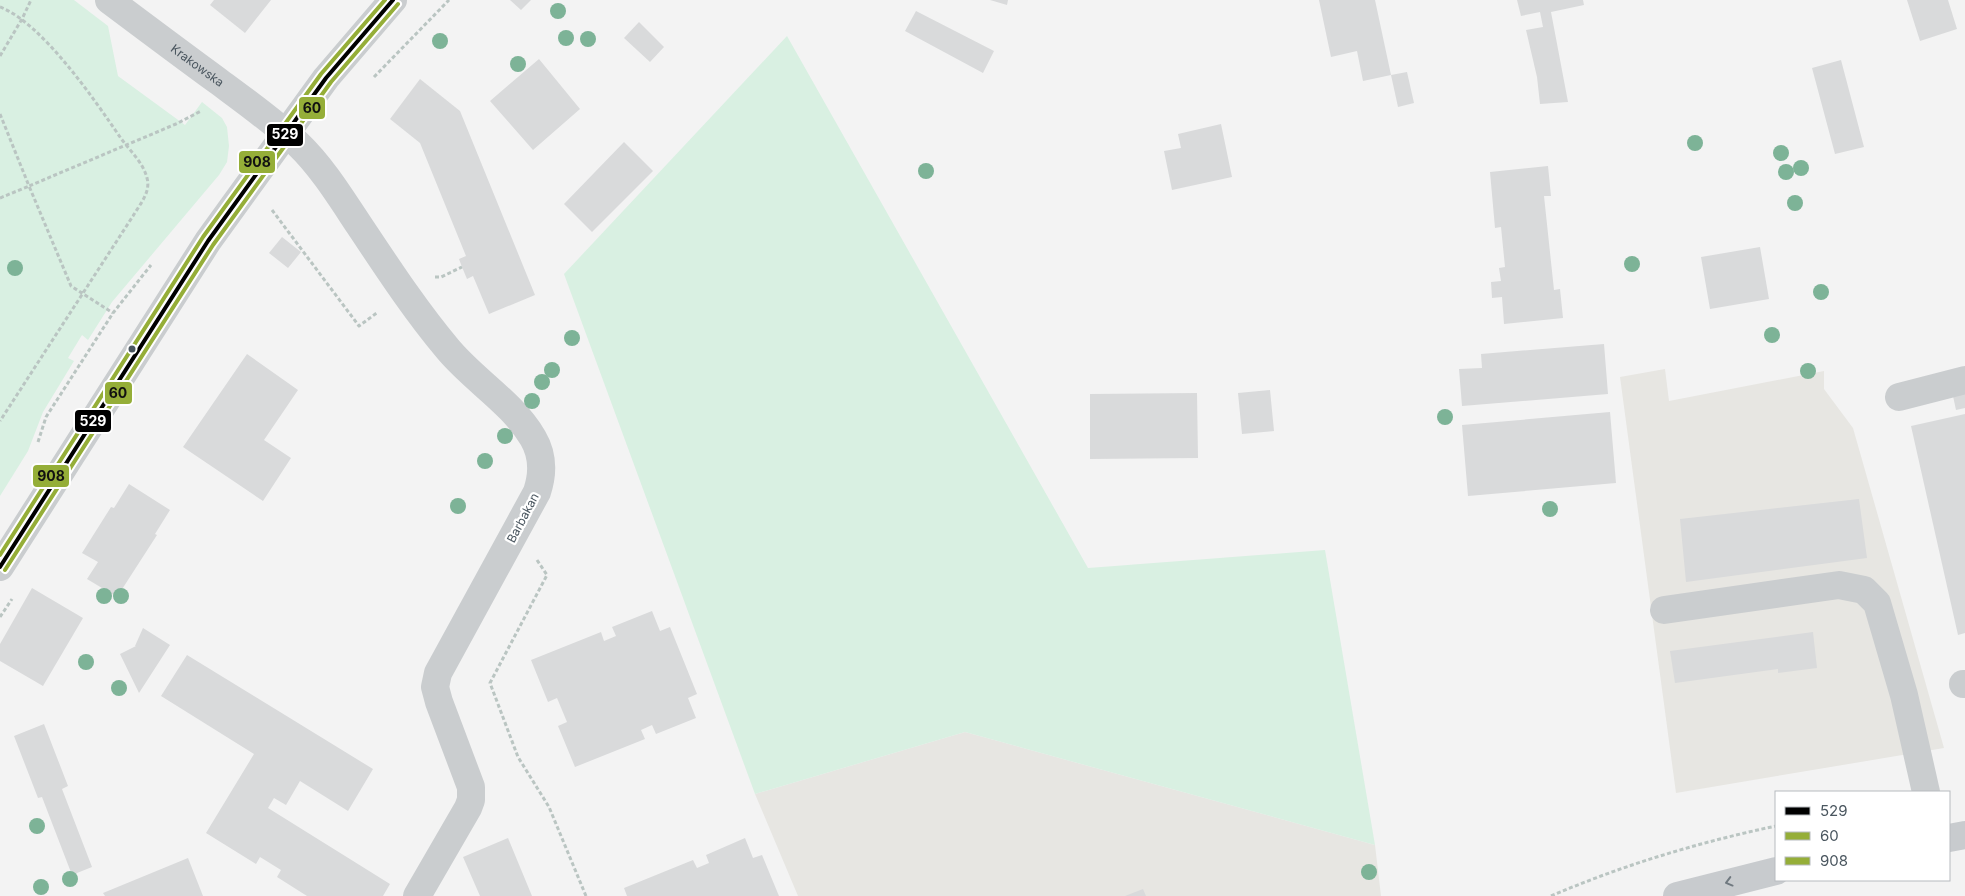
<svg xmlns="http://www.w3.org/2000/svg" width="1965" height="896" font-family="Inter,sans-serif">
<rect width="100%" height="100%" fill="#f3f3f3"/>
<!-- commercial -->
<path fill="#e7e6e2" d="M 1665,369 L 1669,401 L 1824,371 L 1824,389 L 1853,428 L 1944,748 L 1676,793 L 1620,377 Z
M 965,732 L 1375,845 L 1381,896 L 798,896 L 755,794 Z"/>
<!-- green -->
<path fill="#d9f0e2" d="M 0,0 L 74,0 L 108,26 L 118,76 L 185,125 L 202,102 L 222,118 L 227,127 L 229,146 L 227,162 L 219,175 L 112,302 L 88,340 L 82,335 L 68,358 L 74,361 L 43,412 L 28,451 L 0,496 Z
M 787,36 L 1088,568 L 1325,550 L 1375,845 L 965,732 L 755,794 L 564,274 Z"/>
<!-- building -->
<path fill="#d9dadb" d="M 214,0 L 271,0 L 245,33 L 210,5 Z
M 510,0 L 531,0 L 521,10 Z
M 990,0 L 1008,0 L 1007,5 Z
M 1319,0 L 1375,0 L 1391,75 L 1363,81 L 1357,51 L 1331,57 Z
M 1517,0 L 1583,0 L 1584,5 L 1551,12 L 1568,102 L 1540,104 L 1537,77 L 1526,30 L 1543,27 L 1540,12 L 1521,16 Z
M 1907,0 L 1948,0 L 1957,29 L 1920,41 Z
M 916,11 L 994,51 L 983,73 L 905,31 Z
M 639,22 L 664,47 L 650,62 L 624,38 Z
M 539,59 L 580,109 L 533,150 L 490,101 Z
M 1841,60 L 1864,147 L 1835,154 L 1812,68 Z
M 1407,72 L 1414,103 L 1398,107 L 1391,75 Z
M 420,79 L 460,111 L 535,295 L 489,314 L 473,276 L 467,279 L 462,267 L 459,259 L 466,256 L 420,143 L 390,119 Z
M 1221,124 L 1232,177 L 1172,190 L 1164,151 L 1181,148 L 1178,134 Z
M 624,142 L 653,171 L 592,232 L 564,204 Z
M 1548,166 L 1551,196 L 1544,196 L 1554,290 L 1560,289 L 1563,318 L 1504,324 L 1502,297 L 1492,298 L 1491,282 L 1501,281 L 1499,268 L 1505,267 L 1501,227 L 1495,228 L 1490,172 Z
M 282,237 L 301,252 L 288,268 L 269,253 Z
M 1760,247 L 1769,299 L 1710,309 L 1701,257 Z
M 1604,344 L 1608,394 L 1462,406 L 1459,369 L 1482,368 L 1481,354 Z
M 247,354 L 298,390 L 264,440 L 291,458 L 263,501 L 183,447 Z
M 1270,390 L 1274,431 L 1242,434 L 1238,393 Z
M 1197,393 L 1198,458 L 1090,459 L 1090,394 Z
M 1965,393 L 1965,408 L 1956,410 L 1953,396 Z
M 1610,412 L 1616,483 L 1468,496 L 1462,425 Z
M 1965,414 L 1965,633 L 1958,635 L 1911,426 Z
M 129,484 L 170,510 L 155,534 L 157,535 L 117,597 L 87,579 L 98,562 L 82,553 L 111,507 L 114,508 Z
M 1859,499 L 1867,558 L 1686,582 L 1680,519 Z
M 32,588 L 83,618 L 43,686 L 0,661 L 0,644 Z
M 652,611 L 660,631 L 670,627 L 697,694 L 688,698 L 696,718 L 656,734 L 652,725 L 641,730 L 645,739 L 575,767 L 558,726 L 567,722 L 557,698 L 548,702 L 531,660 L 601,632 L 604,641 L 616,636 L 612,627 Z
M 143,628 L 170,645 L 139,693 L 120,654 L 136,646 L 135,646 Z
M 1813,632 L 1817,668 L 1778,673 L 1778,669 L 1675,683 L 1670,651 Z
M 187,655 L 373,769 L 348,811 L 300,781 L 286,805 L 274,798 L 268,808 L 390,884 L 383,896 L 307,896 L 277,877 L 281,870 L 260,857 L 256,864 L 206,833 L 254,754 L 161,696 Z
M 44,724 L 68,786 L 62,789 L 92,867 L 72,875 L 42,797 L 38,798 L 14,736 Z
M 508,838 L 532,896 L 480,896 L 463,857 Z
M 745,838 L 753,858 L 762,855 L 779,896 L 627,896 L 624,888 L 693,860 L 697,868 L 709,863 L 706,855 Z
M 188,858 L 203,896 L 105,896 L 103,893 Z
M 1143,889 L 1146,896 L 1125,896 Z"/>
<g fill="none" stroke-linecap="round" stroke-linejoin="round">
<!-- path -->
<path stroke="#bac5c2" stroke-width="3" stroke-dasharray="4 2.5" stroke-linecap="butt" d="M 0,7 C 42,23 94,99 120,137 C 129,150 143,162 147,178 C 151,192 140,204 133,216 L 0,421
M 0,56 L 22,19 L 31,0
M 374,77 L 449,0
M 0,114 L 29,186 L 176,124 L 201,111
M 0,198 L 29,186 L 71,286 L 113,313
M 272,210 L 359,326 L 378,312
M 435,277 L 441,277 L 462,267
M 38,442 L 46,417 L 113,313 L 151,265
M 537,560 L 547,575 L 490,683 L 518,757 L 549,807 L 586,896
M 0,617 L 12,599
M 1551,896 C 1623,865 1700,842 1776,826"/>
<!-- minor -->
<g stroke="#cacdcf" stroke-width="28">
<path id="s1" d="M 109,0 C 145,27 181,54 218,81 C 245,101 273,121 298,144 C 322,167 341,198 359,225 C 387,267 415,310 447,348 C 473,380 512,402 533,438 C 543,455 543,474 537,492 L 438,673 L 435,687 L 439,702 L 471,787 L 471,800 L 468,808 L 417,896"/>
<path d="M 1899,397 L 1965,380"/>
<path d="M 0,567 L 208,241 L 326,78 L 393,0"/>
<path d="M 1664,610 L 1839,585 L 1864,590 L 1877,603 L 1904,695 L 1926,792"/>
<path d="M 1963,684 L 1965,684"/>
</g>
<!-- major -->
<path stroke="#c8cbce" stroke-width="28" d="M 1949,838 L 1965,835
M 1677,896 L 1776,871"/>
<defs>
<path id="bus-1" d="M 0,567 L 208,241 L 326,78 L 393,0"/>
<path id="bus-2" d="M 5,570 L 213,245 L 331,82 L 398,4"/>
<path id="bus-3" d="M 0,555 L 203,237 L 321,74 L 385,0"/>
</defs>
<!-- bus-1 casing -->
<use href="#bus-1" stroke="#fff" stroke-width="8"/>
<!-- bus-2 casing -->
<use href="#bus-2" stroke="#fff" stroke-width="8"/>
<!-- bus-3 casing -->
<use href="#bus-3" stroke="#fff" stroke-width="8"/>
<!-- bus-1 -->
<use href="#bus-1" stroke="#000" stroke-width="4"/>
<!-- bus-2 -->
<use href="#bus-2" stroke="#95ae38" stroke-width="4"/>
<!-- bus-3 -->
<use href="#bus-3" stroke="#95ae38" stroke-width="4"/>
</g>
<!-- trees -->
<g fill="#7db397">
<circle cx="558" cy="11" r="8"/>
<circle cx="566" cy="38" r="8"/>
<circle cx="588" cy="39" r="8"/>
<circle cx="440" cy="41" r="8"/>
<circle cx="518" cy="64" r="8"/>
<circle cx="1695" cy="143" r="8"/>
<circle cx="1781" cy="153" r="8"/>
<circle cx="1801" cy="168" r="8"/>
<circle cx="926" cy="171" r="8"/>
<circle cx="1786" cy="172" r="8"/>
<circle cx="1795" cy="203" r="8"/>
<circle cx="1632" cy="264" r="8"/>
<circle cx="15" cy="268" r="8"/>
<circle cx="1821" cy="292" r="8"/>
<circle cx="1772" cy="335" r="8"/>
<circle cx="572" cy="338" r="8"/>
<circle cx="552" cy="370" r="8"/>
<circle cx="1808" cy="371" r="8"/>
<circle cx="542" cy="382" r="8"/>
<circle cx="532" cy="401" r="8"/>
<circle cx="1445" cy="417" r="8"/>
<circle cx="505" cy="436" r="8"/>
<circle cx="485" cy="461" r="8"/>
<circle cx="458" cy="506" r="8"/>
<circle cx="1550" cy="509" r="8"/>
<circle cx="104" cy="596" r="8"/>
<circle cx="121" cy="596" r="8"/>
<circle cx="86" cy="662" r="8"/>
<circle cx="119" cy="688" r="8"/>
<circle cx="37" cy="826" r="8"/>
<circle cx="1369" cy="872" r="8"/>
<circle cx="70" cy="879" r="8"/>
<circle cx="41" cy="887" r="8"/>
</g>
<!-- one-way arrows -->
<defs><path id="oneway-chevron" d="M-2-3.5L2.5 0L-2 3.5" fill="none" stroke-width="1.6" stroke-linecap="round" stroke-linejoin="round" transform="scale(1.25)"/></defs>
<use stroke="#707980" href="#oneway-chevron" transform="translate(1729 882) rotate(165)"/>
<!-- markers -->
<circle fill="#4a565f" stroke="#fff" stroke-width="2" cx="132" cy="349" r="4.5"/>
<g text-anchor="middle" stroke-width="4.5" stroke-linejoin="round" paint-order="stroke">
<!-- street labels -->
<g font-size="12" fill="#4a565f" stroke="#fff">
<text dy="4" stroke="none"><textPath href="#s1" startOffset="110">Krakowska</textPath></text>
<text transform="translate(523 518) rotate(-62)" y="4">Barbakan</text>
</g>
</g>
<g stroke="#fff" stroke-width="2">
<rect x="298" y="96" width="28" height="24" rx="5" fill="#95ae38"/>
<rect x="266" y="123" width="38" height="24" rx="5" fill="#000"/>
<rect x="238" y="150" width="38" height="24" rx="5" fill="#95ae38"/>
<rect x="104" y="381" width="29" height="24" rx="5" fill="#95ae38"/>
<rect x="74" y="409" width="38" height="24" rx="5" fill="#000"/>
<rect x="32" y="464" width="38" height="24" rx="5" fill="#95ae38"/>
</g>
<g font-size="14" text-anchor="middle" font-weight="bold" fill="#fff">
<text x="285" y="139">529</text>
<text x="93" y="426">529</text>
</g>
<g font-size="14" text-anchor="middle" font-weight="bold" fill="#111">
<text x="312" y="113">60</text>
<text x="257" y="167">908</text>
<text x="118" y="398">60</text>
<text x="51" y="481">908</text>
</g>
<!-- legend -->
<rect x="1775" y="791" width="175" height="90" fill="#ffffff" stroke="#b7bbbf"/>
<rect x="1785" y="807" width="25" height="8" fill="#000000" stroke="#b7bbbf"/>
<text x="1820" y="816" font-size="15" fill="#4a565f">529</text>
<rect x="1785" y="832" width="25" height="8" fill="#95ae38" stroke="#b7bbbf"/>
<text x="1820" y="841" font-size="15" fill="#4a565f">60</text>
<rect x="1785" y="857" width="25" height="8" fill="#95ae38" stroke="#b7bbbf"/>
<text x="1820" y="866" font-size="15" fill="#4a565f">908</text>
</svg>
